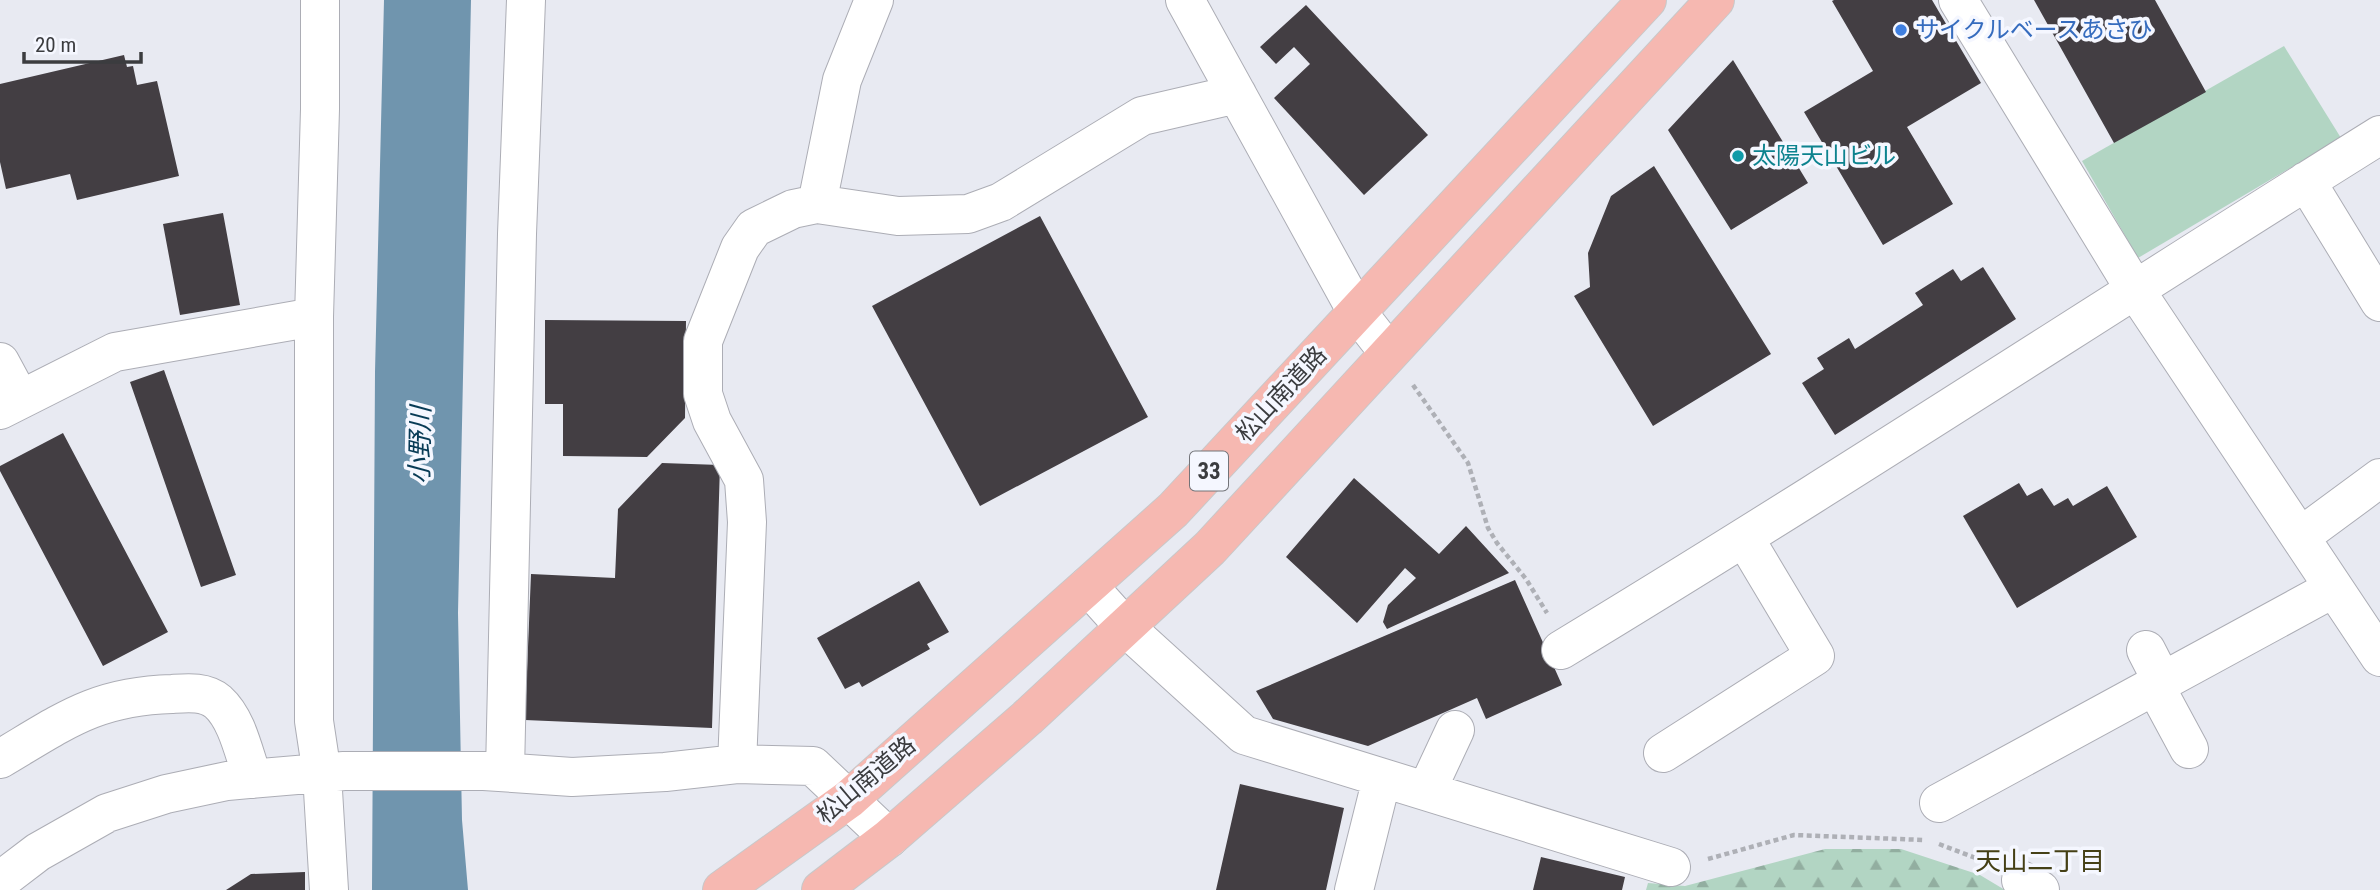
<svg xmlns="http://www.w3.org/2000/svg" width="2380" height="890" font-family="'Roboto Condensed','Noto Sans JP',sans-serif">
<defs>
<pattern id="forest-firs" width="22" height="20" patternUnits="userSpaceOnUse" patternTransform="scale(1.75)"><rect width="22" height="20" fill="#b2d5c3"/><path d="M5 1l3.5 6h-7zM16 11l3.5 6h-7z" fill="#92aea0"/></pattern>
</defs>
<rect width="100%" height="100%" fill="#e8eaf2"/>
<!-- forest -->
<path fill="url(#forest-firs)" d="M 1825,849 L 1901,849 L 1980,875 L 2005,890 L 1646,890 L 1648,883 L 1685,886 Z"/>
<!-- pitch -->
<path fill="#b2d5c3" d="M 2284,46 L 2341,138 L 2138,258 L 2082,161 Z"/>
<!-- water -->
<path fill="#7095ae" d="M 384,0 L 471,0 L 458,613 L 462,820 L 468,890 L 372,890 L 375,372 Z"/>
<!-- building -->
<path fill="#433e43" d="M 1834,0 L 1932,0 L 1981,83 L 1907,127 L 1953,204 L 1883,245 L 1804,112 L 1873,71 L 1832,1 Z
M 2034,0 L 2155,0 L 2206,92 L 2114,143 Z
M 1306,5 L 1428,135 L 1364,195 L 1274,98 L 1310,64 L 1294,47 L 1276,64 L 1260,47 Z
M 124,55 L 127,67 L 133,66 L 137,85 L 157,81 L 179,176 L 77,200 L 70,174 L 6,189 L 0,162 L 0,84 Z
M 1733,60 L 1808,183 L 1731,230 L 1668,130 Z
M 1654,166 L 1771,354 L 1653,426 L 1574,296 L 1590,287 L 1588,253 L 1611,196 Z
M 223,213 L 240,305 L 180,315 L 163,224 Z
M 1040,216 L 1148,417 L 980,506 L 872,306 Z
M 1983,267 L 2016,319 L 1835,435 L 1802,383 L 1824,369 L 1817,358 L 1849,338 L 1855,349 L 1923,305 L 1915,293 L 1953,269 L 1961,281 Z
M 545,320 L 686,321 L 685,418 L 647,457 L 563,456 L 563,404 L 545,404 Z
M 164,370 L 236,575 L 201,587 L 130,382 Z
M 63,433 L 168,632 L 103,666 L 0,471 L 0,466 Z
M 662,463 L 720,465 L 712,728 L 525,720 L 531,574 L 615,578 L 618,509 Z
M 1354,478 L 1439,554 L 1466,526 L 1509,573 L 1387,629 L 1383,622 L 1388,605 L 1416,578 L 1405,568 L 1357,623 L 1286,557 Z
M 2019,483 L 2027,496 L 2042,488 L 2054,506 L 2068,498 L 2073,506 L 2107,486 L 2137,537 L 2017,608 L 1963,516 Z
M 1515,580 L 1562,685 L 1486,719 L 1477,698 L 1368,746 L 1273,719 L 1256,691 Z
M 919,581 L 949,632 L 927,644 L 930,649 L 862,687 L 859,682 L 845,689 L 817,638 Z
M 1240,784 L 1344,808 L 1326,890 L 1216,890 Z
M 1541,857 L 1625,877 L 1622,890 L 1533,890 Z
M 305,872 L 305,890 L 226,890 L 251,874 Z"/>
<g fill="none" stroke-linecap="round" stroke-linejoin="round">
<defs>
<path id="minor" d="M 320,0 L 320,109 L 314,317 L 314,721 L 322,774 L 329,890
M 1185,0 L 1357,312 L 1389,353
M 1958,0 L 2134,288 L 2380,657
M 2306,181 L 2380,302
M 817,204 L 842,80 L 874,0
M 0,362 L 20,399
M 0,410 L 115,352 L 314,317
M 2300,537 L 2380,478
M 1088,586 L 1124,626 L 1244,735 L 1671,867
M 1561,650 C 1837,483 2106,306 2380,135
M 2146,650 L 2162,681
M 2155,686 L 2189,749
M 1663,753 L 1815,656 L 1745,539
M 0,759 C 63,722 95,696 172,694 C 187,693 205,691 218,702 C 238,720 244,755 253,779
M 737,764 L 747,522 L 744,480 L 712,421 L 703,394 L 703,341 L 740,248 L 754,228 L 793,209 L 817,204 L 898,216 L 968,214 L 1001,202 L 1142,116 L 1237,94
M 505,772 L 517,234 L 526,0
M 1427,790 L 1455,730
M 1939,803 L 2334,588
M 2021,880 L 2040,890
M 0,881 L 38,852 L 107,813 L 166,794 L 227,781 L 344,771 L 484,771 L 572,777 L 665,772 L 737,764 L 813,766 L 889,838
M 1354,890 L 1382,778"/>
<path id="highway" d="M 722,890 L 849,799 L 1173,510 L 1647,0
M 821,890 L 889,838 L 1027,718 L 1210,548 L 1715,0"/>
</defs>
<!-- minor casing -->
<use href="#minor" stroke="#acadb5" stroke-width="40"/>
<!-- highway casing -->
<use href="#highway" stroke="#c8c8c9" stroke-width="40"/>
<!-- path -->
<path stroke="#aeb0b6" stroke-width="4.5" stroke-dasharray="5 3.5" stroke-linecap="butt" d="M 1413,385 L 1468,463 L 1488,528 L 1497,543 L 1526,579 L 1547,613
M 1939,844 L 1986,862
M 1708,859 L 1794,835 L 1924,840"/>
<!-- minor -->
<use href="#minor" stroke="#fff" stroke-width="38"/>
<!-- highway -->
<use href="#highway" stroke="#f6b8b1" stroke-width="38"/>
</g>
<!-- markers -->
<circle fill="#3f7fe0" stroke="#f5f7ff" stroke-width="2.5" cx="1901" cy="30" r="7"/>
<circle fill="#0f9aa8" stroke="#f5f7ff" stroke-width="2.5" cx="1738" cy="156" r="7"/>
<g text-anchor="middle" stroke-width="7" stroke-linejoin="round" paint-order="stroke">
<!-- shield labels -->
<rect fill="#f5f7ff" stroke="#737479" stroke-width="2" x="1190" y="451.5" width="38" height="39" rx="5"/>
<g font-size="23" font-weight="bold" fill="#3b3c3f">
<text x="1209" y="479">33</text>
</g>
<!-- shop labels -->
<g font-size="24" fill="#366cbe" stroke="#f5f7ff" text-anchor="start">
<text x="1915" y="38">サイクルベースあさひ</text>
</g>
<!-- culture labels -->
<g font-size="24" fill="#0d838f" stroke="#f5f7ff" text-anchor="start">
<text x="1752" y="164">太陽天山ビル</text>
</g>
<!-- street labels -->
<g font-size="24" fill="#3b3c3f" stroke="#f5f7ff">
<text transform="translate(1281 394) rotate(-47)" y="8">松山南道路</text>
<text transform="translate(866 780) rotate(-40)" y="8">松山南道路</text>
</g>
<!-- water labels -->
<g font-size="26" font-style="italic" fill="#083b56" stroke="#f5f7ff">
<text transform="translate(420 445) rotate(-89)" y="9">小野川</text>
</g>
<!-- neighbourhood labels -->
<g font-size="26" fill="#454016" stroke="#f5f7ff">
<text x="2040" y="870">天山二丁目</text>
</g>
</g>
<!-- scale -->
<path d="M24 52v10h117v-10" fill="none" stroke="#3b3c3f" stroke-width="3.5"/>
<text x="35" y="52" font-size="21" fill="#3b3c3f" stroke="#f5f7ff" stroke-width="5" paint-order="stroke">20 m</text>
</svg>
